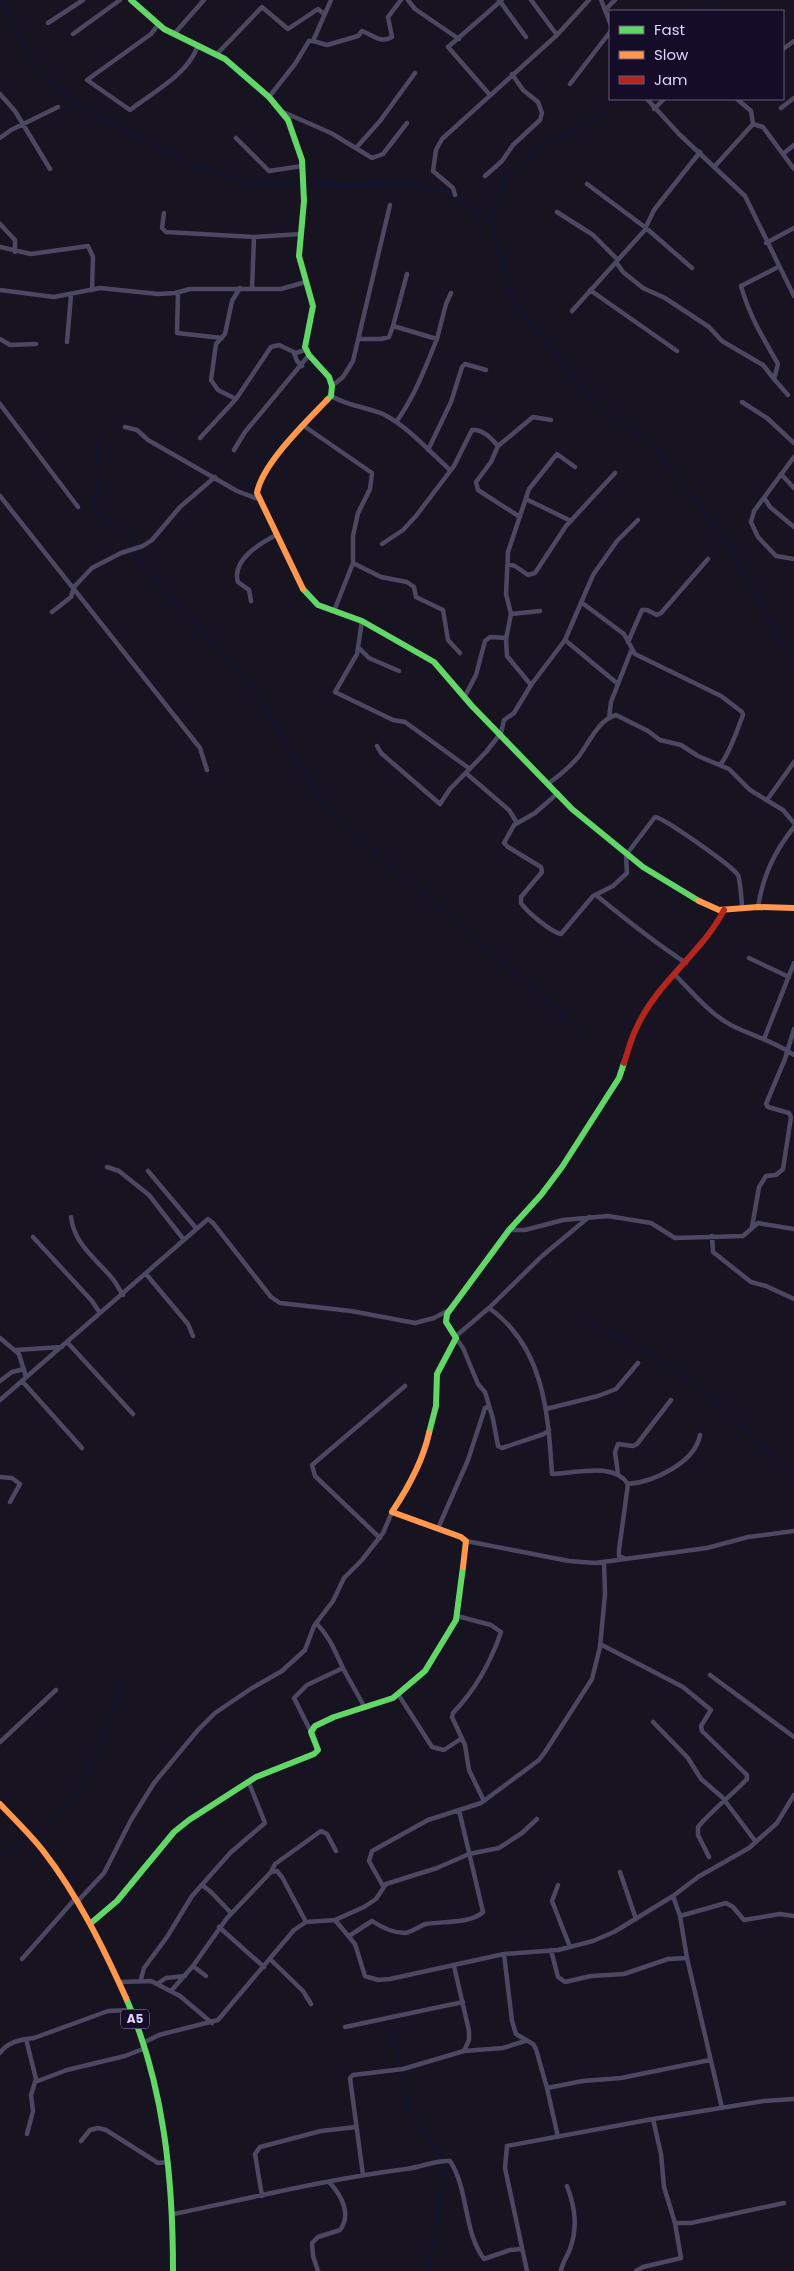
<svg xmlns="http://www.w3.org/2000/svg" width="794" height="2271" font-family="Poppins,sans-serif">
<rect width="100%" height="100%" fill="#171321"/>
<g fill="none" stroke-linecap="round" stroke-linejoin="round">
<!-- stream -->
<path stroke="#081644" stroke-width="1" d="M 2,0 L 34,66 L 80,106 L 195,166 L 259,185 L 301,185
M 694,11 L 708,0
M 305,185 L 400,184 L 446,191 L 490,220 L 514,303 L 601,409 L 654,445 L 731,549 L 791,660
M 490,219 L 505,180 L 544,144 L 580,128 L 605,113 L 611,99
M 96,442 L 98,481 L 93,506 L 104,519 L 129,533 L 133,546
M 134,550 L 137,559 L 251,685 L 329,811 L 587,1036
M 583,1320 L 657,1357 L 703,1390 L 794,1474
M 34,1833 L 74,1798 L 98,1750 L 122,1684
M 0,1853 L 14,1848 L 26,1839
M 391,2027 L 400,2068
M 401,2071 L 408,2106 L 442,2160
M 428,2271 L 446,2166 L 444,2163"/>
<!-- street -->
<path stroke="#4c4862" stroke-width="4.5" d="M 408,0 L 415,9 L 459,39
M 499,0 L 526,37
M 531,0 L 557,35
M 601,0 L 610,23
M 605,10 L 615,0
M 48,23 L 83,0
M 158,25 L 151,34 L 87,80 L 130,110 C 153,92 189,74 198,45
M 73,34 L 120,0
M 174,34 L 204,0
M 313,41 L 327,45 L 358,36 L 362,31 C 373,35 381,44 392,37 L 388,17 L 401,0
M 783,49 L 794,41
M 217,54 L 262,7 L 288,29 L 318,9 L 324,14
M 570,84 L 610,32
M 0,94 L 15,111 L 50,169
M 490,95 L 448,47 L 502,0
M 269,97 L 295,64 L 309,41 L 313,41 L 331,0
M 647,99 L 679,134 L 745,196 L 794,296
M 781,108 L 794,98
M 654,109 L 664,99
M 283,112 L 331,133 L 372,158 L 383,154 L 407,123
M 753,124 L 763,127 L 794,169
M 0,138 L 11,130 L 58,107
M 236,138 L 269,171 L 302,166
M 356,148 L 380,121 L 415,73
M 784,153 L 794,145
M 715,166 L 753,124 L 751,111 L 737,99
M 485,176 L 502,161 L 513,145 L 540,120 L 542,113 L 538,102 L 523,90 L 512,74
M 587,184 L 646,228 L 692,268
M 455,195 L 453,188 L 433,171 L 436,150 L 442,139 L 557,35 L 589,0
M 557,212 L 593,235 L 618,260
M 164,213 L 162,228 L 166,232 L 254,237 L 301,234
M 0,224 L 15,240 L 15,252
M 766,243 L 794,228
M 0,247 L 31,254 L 88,246 L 93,257 L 92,290
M 616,262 L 623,272 L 643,288 L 665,298 L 709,327 L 722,341 L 763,365 L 774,379
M 778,267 L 741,286 C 749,315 763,338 778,364 L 774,379 L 788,395
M 252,289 L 254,237
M 0,290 L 54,297 L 100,288 L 158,294 L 175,293 L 190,289 L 281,289 L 306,282
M 590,290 L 677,351
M 178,292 L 177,333 L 222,338
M 572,311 L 644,231 L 654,210 L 700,152
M 393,326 L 407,274
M 0,339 L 10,345 L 36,344
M 359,339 L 381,339 L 389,337 L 393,326 L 437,339 L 446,304 L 451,293
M 67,342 L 71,295
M 294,353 L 297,361 L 302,366
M 332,386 L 343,377 L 353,361 L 390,205
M 331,396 C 350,407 368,407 385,415 C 409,428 429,451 450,470
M 236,399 L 218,390 L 211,380 L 216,344 L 225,334 L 232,301 L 240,288
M 742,402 L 767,418 L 794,443
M 0,404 L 78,507
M 396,422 C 415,396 425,368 437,339
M 304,426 L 372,473 L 370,489 L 358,513 L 353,536 L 353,563 L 334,611
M 125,427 L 137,430 L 148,440 L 237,491 L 258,499
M 200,438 L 236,399 L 271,347 L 279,345 L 296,353 L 305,350
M 234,450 L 245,432 L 309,355
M 428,450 L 451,402 L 462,367 L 465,364 L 486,370
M 794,457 L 754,511 L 751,522 L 758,537 L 776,556 L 794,559
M 781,474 L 794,488
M 0,496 L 200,748 L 207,770
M 526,499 L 571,521
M 765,499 L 770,507 L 794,527
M 520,517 L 478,490 L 476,482 L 491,462 L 498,446 L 533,417 L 551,420
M 382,544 L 403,530 L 416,516 L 454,466 L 472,430 C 483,429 491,438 498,446
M 353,563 L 381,577 L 407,582 L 414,587 L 416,597 L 443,610 L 448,640 L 460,653
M 508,564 L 515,566 L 528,575 L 535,573 L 566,526 L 615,473
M 251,601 L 249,590 L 238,582 C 231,560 261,543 276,535
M 581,602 L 624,634 L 635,654 L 721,696 L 742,712 L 743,715 C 737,730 730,753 720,765
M 52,612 L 71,597 L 74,587 L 92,568 L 121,553 L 143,546 L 152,540 L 180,507 L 215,477
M 511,614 L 540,611
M 362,621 L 357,654 L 335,692 L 393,720 L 405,722 L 470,769
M 565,640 L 618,684 L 631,651
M 628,642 L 642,610 L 647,610 L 657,615 L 661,613 L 708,559
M 359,648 L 369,658 L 399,671
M 531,685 L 507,656 L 506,639 L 511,614 L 506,594 L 508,552 L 529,489 L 557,454 L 575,467
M 465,696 L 476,675 L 485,641 L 490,637 L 506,638
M 609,718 L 611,702 L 618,684
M 377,746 L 381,753 L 440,804 L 450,789 L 486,752 L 501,733 L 504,720 L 514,713 L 531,685 L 565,640 L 593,575 L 617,541 L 638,520
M 467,774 L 509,810 L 517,823
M 549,783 C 560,775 570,767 579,756 C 589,743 598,720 616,715 L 648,731 L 660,740 L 681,745 L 698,756 L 729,769 L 750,790 L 783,810 L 794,823
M 558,793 L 535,813 L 514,825 L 504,843 L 508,847 L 541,867 L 542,872 L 521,897 L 521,903 C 527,912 551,932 561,934 L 593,896 L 613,886 L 627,873 L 626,855 L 655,817 C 664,818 731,865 738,875 C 740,879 742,903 742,909
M 767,800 L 794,762
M 596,895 C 625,919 654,942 686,963
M 758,907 C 763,876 774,852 794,827
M 749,958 L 789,977
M 676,976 C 693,993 710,1014 731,1025 C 752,1036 774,1041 794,1055
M 764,1039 L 794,963
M 107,1167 L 119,1171 L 149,1195 L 184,1240
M 148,1171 L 196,1228
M 71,1217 C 74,1244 96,1259 112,1278 C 116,1283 119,1289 123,1295
M 752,1227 L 759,1187 L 766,1176 L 776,1175 L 783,1169 L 791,1117 L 789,1113 L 768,1107 L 766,1104 L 785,1059 L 794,1029
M 509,1230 L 525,1230 L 563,1220 L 608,1216 L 651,1223 L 675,1238 L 743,1236 L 758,1223 L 794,1229
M 712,1236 L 713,1252 L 751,1282 L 766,1286 L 794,1299
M 33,1237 L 92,1301 L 100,1313
M 146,1274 L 188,1324 L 193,1336
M 489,1308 L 542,1256 L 589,1217
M 456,1336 L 489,1308 C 544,1347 548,1412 552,1474 C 574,1474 613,1461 628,1484 L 619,1550 L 619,1556 L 624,1558
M 0,1338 L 19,1354 L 26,1377
M 456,1338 L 463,1348 L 478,1384 L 485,1392 L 493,1419 L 498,1446 L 502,1448 L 544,1434 L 549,1430
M 67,1342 L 133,1414
M 16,1350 L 62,1347
M 0,1381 L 12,1372 L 24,1369
M 22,1381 L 82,1448
M 0,1400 L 208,1219 L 213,1223 L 271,1297 L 280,1303 L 351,1311 L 415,1323 L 434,1318 L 449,1310
M 546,1409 L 598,1396 L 616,1389 L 638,1363
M 618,1474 L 615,1452 L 618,1444 L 633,1446 L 637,1444 L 671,1400
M 0,1477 L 12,1478 L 20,1484 L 10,1502
M 628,1484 C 653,1482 695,1463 700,1435
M 439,1526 L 468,1460 L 485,1408 L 489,1406
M 380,1538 L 315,1476 L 312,1465 L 405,1386
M 466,1541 L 569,1561 L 595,1563 L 707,1548 L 748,1537 L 794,1531
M 457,1616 L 491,1625 L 501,1632 C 490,1664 476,1689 453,1713 L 452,1717 L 465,1745 L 469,1770 L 484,1801
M 316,1623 C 331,1638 335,1652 344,1670 C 351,1683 358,1695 365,1708
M 600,1644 L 683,1687 L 711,1710 L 701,1726 L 702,1731 L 747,1775 L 747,1779 C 731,1796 713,1809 698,1827 L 698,1835 L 709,1857
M 710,1675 L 794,1737
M 398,1694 L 432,1747 L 444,1750 L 462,1738
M 653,1722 L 688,1758 L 701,1779 L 722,1797 L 756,1842
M 311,1732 L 294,1698 L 307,1685 L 343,1668
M 0,1742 L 56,1690
M 271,1872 L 277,1871 L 282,1877 L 306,1922
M 620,1872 L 636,1919
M 202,1885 L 211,1892 L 231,1913
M 558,1885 L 552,1901 L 570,1947
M 383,1886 L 369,1861 L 372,1851 L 428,1820 L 481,1803 L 539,1760 L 545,1752 L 592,1679 L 600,1647 L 605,1594 L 604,1562
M 673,1896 L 680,1916 L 687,1958
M 77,1902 L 104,1873 L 131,1820 L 154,1783 L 198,1730 L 215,1713 L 252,1688 L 282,1671 L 305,1650 L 314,1626 L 333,1601 L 344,1578 L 362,1560 L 383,1533 L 392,1512
M 680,1916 L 726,1903 L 733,1907 L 744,1920 L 780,1914 L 794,1916
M 335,1920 L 364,1907 L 376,1899 L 386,1884 L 437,1868 L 469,1854 L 499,1848 L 522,1833 L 537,1819
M 219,1927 L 264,1967
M 349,1936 L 372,1921 C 381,1927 393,1933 405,1933 C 413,1932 419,1926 426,1924 C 443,1921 470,1924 483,1912 L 459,1810
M 551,1950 L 558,1977 L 565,1982 L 591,1976 L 624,1974 L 668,1959 L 687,1958 L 722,2108
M 504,1954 L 512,2021 L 516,2034 L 533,2044 L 536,2049 L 547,2088 L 583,2081 L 621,2078 L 710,2060
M 22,1959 L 75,1899
M 270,1959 L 303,1991 L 311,2004
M 193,1966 L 206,1976
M 141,1979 L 144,1968 L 167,1937 L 192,1896 L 231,1852 L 265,1823 L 249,1783
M 120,1982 L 151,1981 L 180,1996 L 212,2023
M 157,1984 L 166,1978 L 185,1976
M 171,1991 L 193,1966 L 227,1918 L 271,1872 L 275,1864 L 321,1831 L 327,1834 L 336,1851
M 345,2027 L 463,2002
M 26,2039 L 36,2079 L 31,2095 L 33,2111 L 27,2134
M 143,2043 L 159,2035 L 218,2020 L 294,1930 L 306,1922 L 335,1920 L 355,1944 L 365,1976 L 378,1980 L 390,1979 L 504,1954 L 558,1950 L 593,1941 L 614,1932 L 673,1896 L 698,1877 L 749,1848 L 777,1823 L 794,1795
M 464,2051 L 503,2048 L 525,2041
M 0,2053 C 7,2042 22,2039 34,2038 L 108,2011 L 130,2010
M 35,2082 L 67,2070 L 125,2056 L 143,2049
M 547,2088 L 558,2137
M 81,2141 L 90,2130 L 98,2128 L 106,2130 L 158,2163 L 168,2162
M 363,2175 L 350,2078 L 353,2075 L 403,2069 L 464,2051 L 469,2040 L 469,2031 L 454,1966
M 262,2196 L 255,2154 L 260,2147 L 321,2131 L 356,2127
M 174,2214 C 251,2198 328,2179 406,2169 C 422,2167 435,2160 450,2161 C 469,2190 463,2231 484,2259 L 510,2250 L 522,2249
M 675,2223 L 691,2223 L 784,2203
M 318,2271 L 313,2256 L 312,2243 L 318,2237 L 340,2230 C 352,2214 341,2195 330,2183
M 527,2271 L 505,2168 L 507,2146 L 653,2119 L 764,2101 L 794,2099
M 561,2271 C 562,2263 567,2257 570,2249 C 578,2227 575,2207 567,2186
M 636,2271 L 643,2267 L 681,2258 L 675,2223 L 664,2187 L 661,2154 L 653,2119"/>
<!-- fast -->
<path stroke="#63d668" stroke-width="6" d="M 131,0 L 164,29 L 225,59 L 269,97 L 288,120 L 302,160 L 304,201 L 299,256 L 313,306 L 305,347 L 309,355 L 329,377 L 332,386 L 331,396 L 327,400
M 303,589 L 318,605 L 362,621 L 434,662 L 472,706 L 572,809 L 643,867 L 699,901
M 429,1433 L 436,1406 L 437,1374 L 456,1338 L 446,1322 L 447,1314 L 509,1230 L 541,1195 L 562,1167 L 619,1078 L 624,1063
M 91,1923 L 117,1901 L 174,1832 L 189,1820 L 256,1777 L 314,1754 L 318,1750 L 311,1732 L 315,1726 L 334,1717 L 393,1698 L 425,1671 L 456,1620 L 463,1567
M 126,1998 C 164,2084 173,2178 173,2271"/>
<!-- slow -->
<path stroke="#ff974d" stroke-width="6" d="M 303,589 L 257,493 C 262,464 306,422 327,400
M 699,901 L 719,910 L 758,907 L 794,908
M 429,1433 C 423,1461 408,1488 392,1512 L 461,1537 L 466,1541 L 463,1567
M 0,1804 C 15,1820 31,1835 44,1852 C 78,1896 103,1947 126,1998"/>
<!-- jam -->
<path stroke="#b3261e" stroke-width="6" d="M 624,1063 C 628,1051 631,1038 637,1027 C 657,982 702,953 724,910"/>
</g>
<g text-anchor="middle" stroke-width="4" stroke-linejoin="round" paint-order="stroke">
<!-- shield labels -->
<rect fill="#150d27" stroke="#a298be" stroke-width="1" x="121" y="2009.5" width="28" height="19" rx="4"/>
<g font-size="12" font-weight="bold" fill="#ded4ff">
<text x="135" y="2023">A5</text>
</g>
</g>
<!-- legend -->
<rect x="609" y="10" width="175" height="90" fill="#150d27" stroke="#655d7d"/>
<rect x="619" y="26" width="25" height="8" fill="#63d668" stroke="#655d7d"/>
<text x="654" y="35" font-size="15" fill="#ded4ff">Fast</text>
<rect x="619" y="51" width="25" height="8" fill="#ff974d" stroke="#655d7d"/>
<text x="654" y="60" font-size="15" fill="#ded4ff">Slow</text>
<rect x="619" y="76" width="25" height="8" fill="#b3261e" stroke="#655d7d"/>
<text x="654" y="85" font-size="15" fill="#ded4ff">Jam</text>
</svg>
